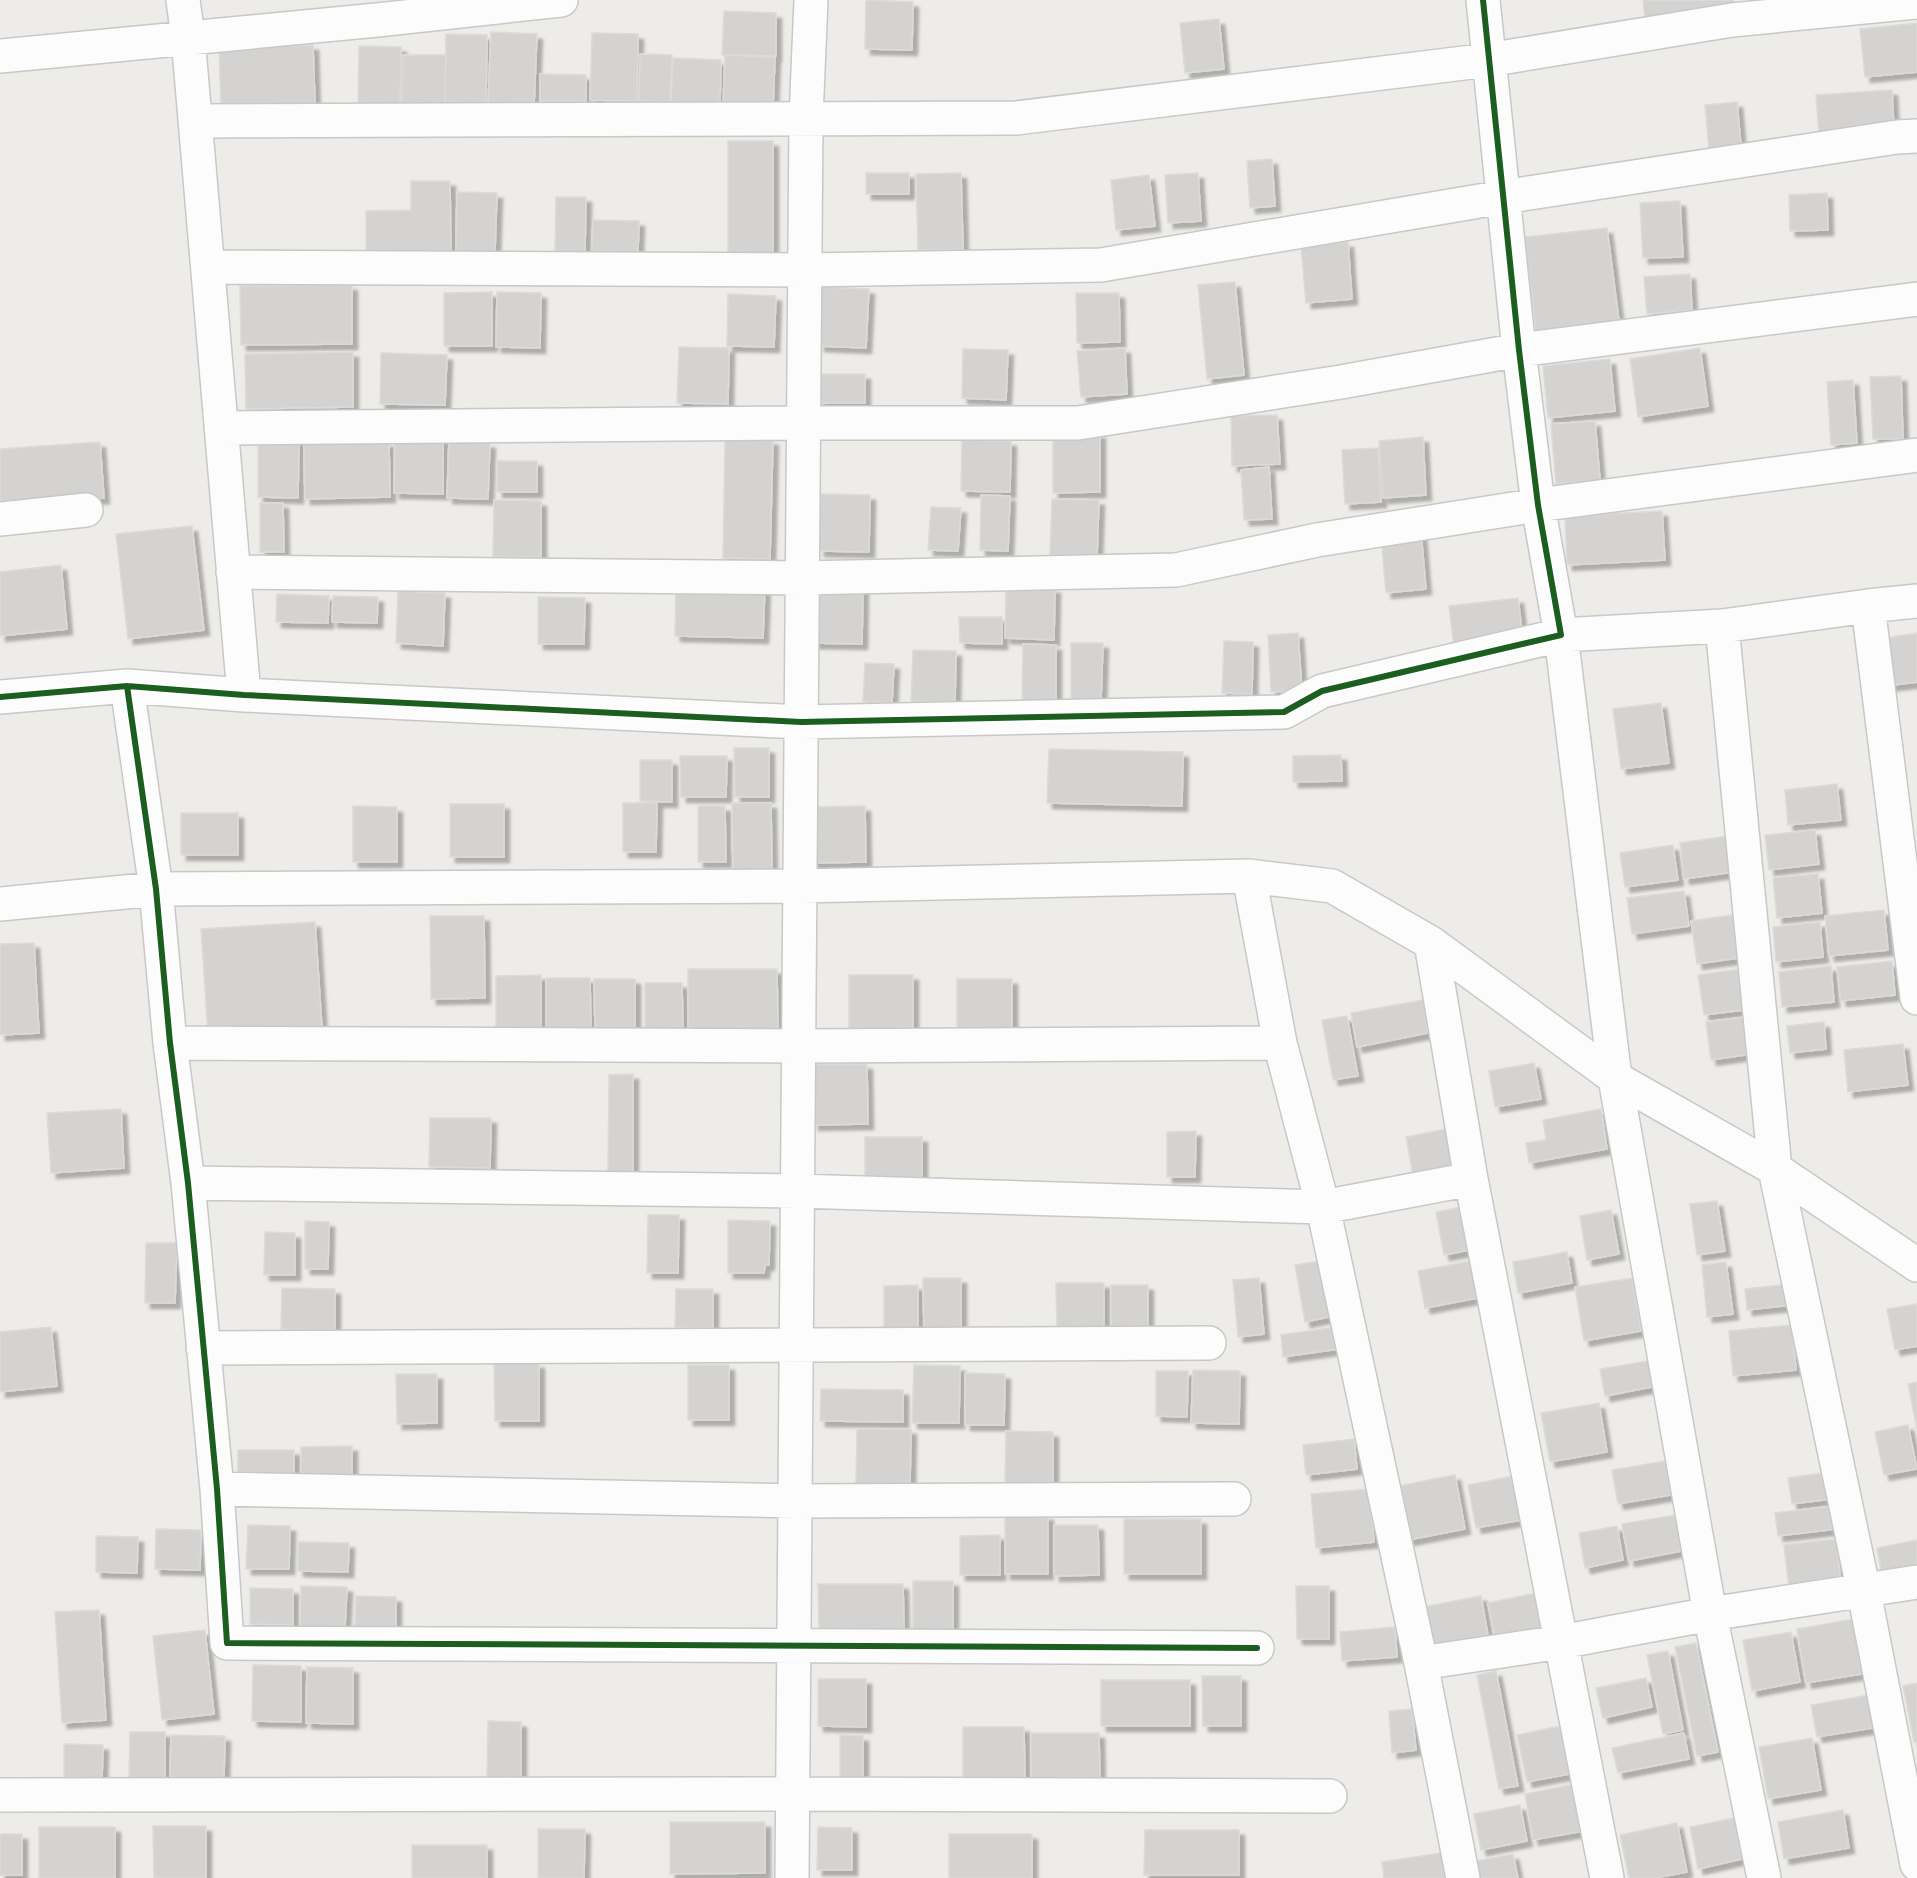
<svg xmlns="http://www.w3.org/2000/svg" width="1917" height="1878" font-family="Helvetica,sans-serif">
<defs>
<filter id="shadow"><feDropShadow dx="5.5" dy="5.5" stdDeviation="1.5" flood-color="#0004"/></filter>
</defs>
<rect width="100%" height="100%" fill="#edece8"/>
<!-- building -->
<path fill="#d4d3d1" stroke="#dcdbd7" stroke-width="1.5" filter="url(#shadow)" d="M 866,0 L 913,2 L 912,50 L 865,49 Z
M 1643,0 L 1733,0 L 1734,10 L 1645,19 Z
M 724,11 L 776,13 L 776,56 L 722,55 Z
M 1219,19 L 1224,69 L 1185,73 L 1180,23 Z
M 1917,23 L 1917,72 L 1865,77 L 1860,29 Z
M 491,32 L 537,34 L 534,106 L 488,104 Z
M 592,33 L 638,34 L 637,101 L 590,100 Z
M 446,34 L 487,35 L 486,105 L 445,105 Z
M 313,45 L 315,105 L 221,108 L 219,48 Z
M 359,46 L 401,47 L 400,108 L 358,107 Z
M 640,54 L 672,55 L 670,102 L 639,101 Z
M 403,55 L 446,55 L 445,105 L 402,104 Z
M 725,55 L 775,57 L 773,107 L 723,106 Z
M 673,58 L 721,60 L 720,106 L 671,104 Z
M 540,74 L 586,75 L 586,101 L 540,101 Z
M 1892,90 L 1894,130 L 1819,136 L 1816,95 Z
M 1737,102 L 1741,146 L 1709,149 L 1705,105 Z
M 728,141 L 773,141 L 773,255 L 728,255 Z
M 1272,159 L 1275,206 L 1250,208 L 1247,161 Z
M 866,173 L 909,173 L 909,194 L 866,194 Z
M 961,173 L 963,249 L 918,250 L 916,174 Z
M 1198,173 L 1201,221 L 1168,223 L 1165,175 Z
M 1149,175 L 1155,226 L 1116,230 L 1111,180 Z
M 411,181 L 450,181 L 451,251 L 366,252 L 366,211 L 411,210 Z
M 457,192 L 497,193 L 495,252 L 456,251 Z
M 1827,193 L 1828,230 L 1790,231 L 1789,195 Z
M 556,197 L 586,197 L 585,252 L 555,251 Z
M 1680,201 L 1683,257 L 1643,258 L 1640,203 Z
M 593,220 L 639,221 L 638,252 L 592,251 Z
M 1607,228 L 1619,321 L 1536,331 L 1525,237 Z
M 1348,242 L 1352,299 L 1306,303 L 1301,246 Z
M 1690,274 L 1692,310 L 1647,314 L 1644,277 Z
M 1235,282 L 1244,375 L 1207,379 L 1198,285 Z
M 352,285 L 352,344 L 241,345 L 240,286 Z
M 821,287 L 869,289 L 866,348 L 819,346 Z
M 492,292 L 492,346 L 444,346 L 444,293 Z
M 497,292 L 541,293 L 540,348 L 496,347 Z
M 1076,293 L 1119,293 L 1120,342 L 1077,343 Z
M 728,294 L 776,296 L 774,347 L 727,346 Z
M 679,347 L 729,348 L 728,404 L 677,403 Z
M 1125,348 L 1127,394 L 1081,397 L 1077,351 Z
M 1700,348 L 1708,406 L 1638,417 L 1630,359 Z
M 963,349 L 1008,350 L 1006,400 L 962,398 Z
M 353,352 L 353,407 L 246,409 L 245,354 Z
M 381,353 L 447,355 L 445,405 L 380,404 Z
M 1610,359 L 1615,411 L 1548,418 L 1543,366 Z
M 818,374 L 865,374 L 865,403 L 819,403 Z
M 1901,376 L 1903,439 L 1873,439 L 1870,377 Z
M 1853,380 L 1857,443 L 1831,445 L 1827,382 Z
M 1277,415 L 1280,464 L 1232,466 L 1231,416 Z
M 1595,421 L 1600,480 L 1556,484 L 1551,424 Z
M 395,433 L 443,434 L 443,494 L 394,493 Z
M 1100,433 L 1100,492 L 1053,493 L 1053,434 Z
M 258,437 L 299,438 L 298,498 L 258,497 Z
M 1423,437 L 1426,495 L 1383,498 L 1379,441 Z
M 725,439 L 773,440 L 770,559 L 723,558 Z
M 962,440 L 1011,441 L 1010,492 L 961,491 Z
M 449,441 L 490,443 L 488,499 L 447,498 Z
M 100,442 L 104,498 L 0,505 L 0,449 Z
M 389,442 L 390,497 L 305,499 L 304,444 Z
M 1378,448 L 1381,502 L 1345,504 L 1342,450 Z
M 497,461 L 537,461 L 537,492 L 497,492 Z
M 1269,467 L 1272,519 L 1244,520 L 1241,470 Z
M 820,494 L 870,495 L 869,552 L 819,551 Z
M 981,495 L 1010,496 L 1008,551 L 980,550 Z
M 1052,499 L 1099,500 L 1097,557 L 1050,555 Z
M 494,500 L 541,501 L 541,557 L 493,557 Z
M 260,503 L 283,503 L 284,552 L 260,552 Z
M 931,507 L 961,508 L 958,551 L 928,550 Z
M 1662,511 L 1665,560 L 1567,565 L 1565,516 Z
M 192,526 L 204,630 L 128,639 L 116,534 Z
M 1421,532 L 1426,589 L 1386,593 L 1381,537 Z
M 61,565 L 67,629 L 0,636 L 0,572 Z
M 676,583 L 765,584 L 763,638 L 675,636 Z
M 811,584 L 863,586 L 862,644 L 810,643 Z
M 1006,587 L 1055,588 L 1054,640 L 1005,638 Z
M 398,591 L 445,593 L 443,646 L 396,643 Z
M 277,594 L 329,596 L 328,623 L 276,622 Z
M 333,596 L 378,597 L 377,623 L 332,622 Z
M 538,597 L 585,598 L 584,644 L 538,644 Z
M 1518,598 L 1523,639 L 1454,648 L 1449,606 Z
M 959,617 L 1002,617 L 1002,644 L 960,643 Z
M 1298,633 L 1302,691 L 1271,692 L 1268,635 Z
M 1917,633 L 1917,682 L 1886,686 L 1879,639 Z
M 1224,641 L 1253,642 L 1252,694 L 1222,693 Z
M 1071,643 L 1103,643 L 1101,702 L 1071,702 Z
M 1023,644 L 1056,645 L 1056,704 L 1022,703 Z
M 913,650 L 956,651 L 955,702 L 911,701 Z
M 865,663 L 894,664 L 892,703 L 863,701 Z
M 1661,703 L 1669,763 L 1621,769 L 1613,709 Z
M 734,748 L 769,748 L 769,797 L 735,797 Z
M 1049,749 L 1183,752 L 1182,806 L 1047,803 Z
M 1341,755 L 1342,781 L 1293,782 L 1293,756 Z
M 680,756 L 727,756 L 726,797 L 681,797 Z
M 640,760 L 672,760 L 672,802 L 640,801 Z
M 1837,784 L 1841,820 L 1788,825 L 1785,790 Z
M 623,803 L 657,803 L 656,852 L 623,852 Z
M 732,803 L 771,803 L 772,872 L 733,872 Z
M 450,804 L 504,804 L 504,857 L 450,857 Z
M 353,806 L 397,807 L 397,862 L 353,862 Z
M 698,806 L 725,806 L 726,862 L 698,862 Z
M 865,806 L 866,862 L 812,863 L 811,807 Z
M 181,813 L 238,813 L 238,855 L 181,855 Z
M 1815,830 L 1819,864 L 1769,870 L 1765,835 Z
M 1728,836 L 1733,872 L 1684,879 L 1680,843 Z
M 1673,845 L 1678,880 L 1625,887 L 1620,853 Z
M 1818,874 L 1822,913 L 1777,918 L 1773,878 Z
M 1684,891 L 1689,926 L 1632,934 L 1627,898 Z
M 1884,910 L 1888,950 L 1829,956 L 1825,916 Z
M 1739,914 L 1745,957 L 1697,964 L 1691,921 Z
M 430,916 L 484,916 L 485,998 L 431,999 Z
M 315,922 L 322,1028 L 208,1035 L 201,929 Z
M 1820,922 L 1823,957 L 1776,962 L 1773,927 Z
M 34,943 L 39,1033 L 0,1035 L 0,944 Z
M 1892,961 L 1895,995 L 1841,1001 L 1837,967 Z
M 1831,966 L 1834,1002 L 1782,1007 L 1779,972 Z
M 1746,968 L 1752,1009 L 1704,1015 L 1698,975 Z
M 688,969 L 777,969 L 778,1032 L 688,1032 Z
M 541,975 L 541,1031 L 496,1032 L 496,976 Z
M 849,975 L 913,975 L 913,1028 L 849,1029 Z
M 546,978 L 590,978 L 591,1030 L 546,1030 Z
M 594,979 L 635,979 L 635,1030 L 595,1030 Z
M 957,979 L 1012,979 L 1012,1029 L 957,1028 Z
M 645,983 L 682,983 L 683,1030 L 645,1030 Z
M 1423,1000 L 1428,1033 L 1357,1047 L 1351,1013 Z
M 1347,1016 L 1358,1076 L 1333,1080 L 1322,1020 Z
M 1753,1016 L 1758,1053 L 1711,1060 L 1706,1022 Z
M 1824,1022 L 1826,1049 L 1790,1053 L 1787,1026 Z
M 1903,1044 L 1908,1085 L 1848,1092 L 1844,1050 Z
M 1534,1063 L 1541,1099 L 1495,1107 L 1489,1071 Z
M 813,1064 L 867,1064 L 868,1124 L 813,1125 Z
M 633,1074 L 633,1175 L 608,1174 L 609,1075 Z
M 121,1109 L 124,1168 L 51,1173 L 47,1113 Z
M 1601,1109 L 1607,1149 L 1529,1163 L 1526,1143 L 1546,1140 L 1543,1120 Z
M 430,1118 L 491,1118 L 490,1168 L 429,1167 Z
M 1451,1128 L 1459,1173 L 1414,1181 L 1406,1137 Z
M 1196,1131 L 1195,1177 L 1167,1177 L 1167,1132 Z
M 865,1137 L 922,1137 L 922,1177 L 865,1177 Z
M 1717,1201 L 1725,1251 L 1697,1255 L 1690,1204 Z
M 1462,1207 L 1470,1250 L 1444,1255 L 1436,1212 Z
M 1611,1210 L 1619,1254 L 1587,1260 L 1580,1216 Z
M 648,1215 L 679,1215 L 678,1273 L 647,1273 Z
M 728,1220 L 770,1221 L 769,1265 L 765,1265 L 764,1273 L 728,1273 Z
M 305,1221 L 329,1222 L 328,1269 L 305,1269 Z
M 265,1232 L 295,1233 L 295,1275 L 264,1275 Z
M 146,1243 L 177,1243 L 175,1303 L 145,1303 Z
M 1567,1252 L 1572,1283 L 1518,1293 L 1513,1262 Z
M 1476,1260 L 1483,1297 L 1425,1308 L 1418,1271 Z
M 1319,1261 L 1329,1317 L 1305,1322 L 1295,1265 Z
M 1726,1262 L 1733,1314 L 1707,1317 L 1702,1265 Z
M 923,1278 L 961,1278 L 961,1329 L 924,1329 Z
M 1259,1278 L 1264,1334 L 1238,1337 L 1233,1280 Z
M 1632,1278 L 1641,1331 L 1584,1341 L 1575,1287 Z
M 1056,1283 L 1104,1283 L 1104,1329 L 1057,1329 Z
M 1790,1284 L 1792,1305 L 1747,1310 L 1745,1289 Z
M 918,1285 L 918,1329 L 884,1329 L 884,1286 Z
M 1111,1285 L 1148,1285 L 1148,1330 L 1111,1330 Z
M 282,1288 L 335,1289 L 335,1330 L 281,1329 Z
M 676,1289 L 713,1289 L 713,1328 L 675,1327 Z
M 1917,1304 L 1917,1346 L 1895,1350 L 1887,1309 Z
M 1792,1325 L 1796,1370 L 1733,1376 L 1729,1331 Z
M 51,1327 L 57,1386 L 0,1392 L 0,1332 Z
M 1335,1327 L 1338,1349 L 1283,1357 L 1281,1335 Z
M 1648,1361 L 1652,1387 L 1605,1396 L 1600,1369 Z
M 494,1363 L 539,1363 L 539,1421 L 495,1421 Z
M 688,1365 L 729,1365 L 729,1420 L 688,1420 Z
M 914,1365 L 960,1366 L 959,1423 L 912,1423 Z
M 1193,1370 L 1240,1371 L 1239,1424 L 1191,1423 Z
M 1156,1371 L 1188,1371 L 1187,1417 L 1156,1416 Z
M 965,1373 L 1005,1374 L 1004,1425 L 965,1425 Z
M 396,1374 L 437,1374 L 437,1423 L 397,1424 Z
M 1917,1382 L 1917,1429 L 1908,1384 Z
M 821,1389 L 903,1390 L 903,1422 L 820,1421 Z
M 1599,1403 L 1607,1452 L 1550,1462 L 1541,1413 Z
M 1908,1425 L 1917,1469 L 1884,1475 L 1875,1432 Z
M 857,1429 L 911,1429 L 910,1486 L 856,1485 Z
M 1006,1431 L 1053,1432 L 1053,1485 L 1005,1484 Z
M 1354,1439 L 1357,1469 L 1306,1475 L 1303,1445 Z
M 352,1446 L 352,1477 L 301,1477 L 301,1447 Z
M 238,1450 L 294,1450 L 294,1479 L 238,1480 Z
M 1665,1461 L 1671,1495 L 1618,1504 L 1612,1470 Z
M 1828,1472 L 1831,1499 L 1792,1504 L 1788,1478 Z
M 1455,1475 L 1465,1529 L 1408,1540 L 1398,1486 Z
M 1519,1475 L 1527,1519 L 1476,1528 L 1468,1485 Z
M 1369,1489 L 1374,1542 L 1316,1548 L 1311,1494 Z
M 1833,1506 L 1836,1529 L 1778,1536 L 1775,1513 Z
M 1681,1514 L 1687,1550 L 1629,1561 L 1622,1524 Z
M 1005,1515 L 1048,1515 L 1048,1574 L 1005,1574 Z
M 1124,1519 L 1201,1519 L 1201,1574 L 1124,1574 Z
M 248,1525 L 290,1526 L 289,1569 L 246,1569 Z
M 1054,1525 L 1098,1525 L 1099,1575 L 1054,1576 Z
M 1617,1526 L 1623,1560 L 1585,1568 L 1579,1533 Z
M 156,1529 L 201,1530 L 200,1570 L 155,1569 Z
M 1000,1535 L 1000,1575 L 960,1575 L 960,1536 Z
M 96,1536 L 138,1537 L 137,1573 L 96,1572 Z
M 1836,1539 L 1841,1583 L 1789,1589 L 1784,1545 Z
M 1917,1540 L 1917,1573 L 1883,1580 L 1877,1548 Z
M 298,1542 L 349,1543 L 348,1572 L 298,1571 Z
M 913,1581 L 953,1581 L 953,1635 L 913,1635 Z
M 818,1584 L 903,1584 L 904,1629 L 819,1629 Z
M 301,1586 L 347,1587 L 345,1628 L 300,1627 Z
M 1296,1586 L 1329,1586 L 1329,1639 L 1297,1639 Z
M 250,1588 L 293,1589 L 293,1625 L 250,1624 Z
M 1536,1593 L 1542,1630 L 1495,1638 L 1488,1603 Z
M 356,1596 L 396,1597 L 396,1628 L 355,1627 Z
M 1481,1596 L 1489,1641 L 1431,1652 L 1423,1607 Z
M 99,1610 L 106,1720 L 62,1723 L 55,1612 Z
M 1853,1619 L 1862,1674 L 1806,1683 L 1797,1629 Z
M 1395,1627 L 1397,1657 L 1342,1661 L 1340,1632 Z
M 205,1630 L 214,1714 L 162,1720 L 153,1636 Z
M 1791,1632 L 1800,1682 L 1752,1691 L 1743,1640 Z
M 1696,1643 L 1718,1752 L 1697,1756 L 1675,1647 Z
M 1668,1651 L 1683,1730 L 1663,1734 L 1647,1655 Z
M 253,1665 L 301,1666 L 301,1722 L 252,1721 Z
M 307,1667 L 353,1668 L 353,1724 L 306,1723 Z
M 1496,1671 L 1518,1786 L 1499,1789 L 1477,1675 Z
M 1202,1676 L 1241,1676 L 1241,1726 L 1203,1726 Z
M 1646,1678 L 1652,1707 L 1603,1718 L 1596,1688 Z
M 818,1679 L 866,1679 L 866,1727 L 818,1726 Z
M 1101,1680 L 1190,1680 L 1190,1726 L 1101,1726 Z
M 1917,1683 L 1917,1742 L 1914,1742 L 1903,1686 Z
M 1868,1695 L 1873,1728 L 1817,1737 L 1811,1705 Z
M 1412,1709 L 1416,1750 L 1392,1753 L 1389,1711 Z
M 488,1721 L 521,1722 L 521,1777 L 487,1777 Z
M 1565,1725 L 1575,1773 L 1527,1782 L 1517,1735 Z
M 963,1727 L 1024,1727 L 1025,1784 L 963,1784 Z
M 130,1732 L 165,1732 L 165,1780 L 129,1779 Z
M 1031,1733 L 1099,1733 L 1100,1784 L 1031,1783 Z
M 1684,1733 L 1689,1759 L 1618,1773 L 1612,1748 Z
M 171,1735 L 225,1736 L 224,1779 L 170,1778 Z
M 840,1735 L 863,1736 L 863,1784 L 840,1784 Z
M 1812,1738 L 1821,1790 L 1768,1799 L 1759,1747 Z
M 64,1744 L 103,1745 L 102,1780 L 64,1779 Z
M 1575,1784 L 1584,1831 L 1533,1840 L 1525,1794 Z
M 1520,1805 L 1527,1841 L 1481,1850 L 1474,1814 Z
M 1843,1810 L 1849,1848 L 1784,1859 L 1778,1822 Z
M 1734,1818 L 1742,1859 L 1698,1869 L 1690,1827 Z
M 670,1822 L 765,1822 L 765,1873 L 670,1874 Z
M 1677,1823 L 1687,1872 L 1655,1878 L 1629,1878 L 1620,1835 Z
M 153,1826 L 206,1826 L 206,1878 L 154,1878 Z
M 39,1827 L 115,1827 L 115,1878 L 39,1878 Z
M 818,1827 L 852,1828 L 852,1870 L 817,1870 Z
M 538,1829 L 585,1829 L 584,1878 L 538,1878 Z
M 1145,1830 L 1239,1830 L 1239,1875 L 1144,1875 Z
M 0,1834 L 22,1834 L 22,1875 L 0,1875 Z
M 949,1834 L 1032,1834 L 1032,1878 L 949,1878 Z
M 412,1845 L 487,1845 L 487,1878 L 412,1878 Z
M 1441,1853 L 1445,1878 L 1384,1878 L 1382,1862 Z
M 1513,1854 L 1518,1878 L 1479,1878 L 1476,1861 Z"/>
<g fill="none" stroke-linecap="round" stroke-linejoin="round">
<defs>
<path id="minor" d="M 183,0 L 188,37 L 244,695
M 0,56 L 377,20 L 561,0
M 196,121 L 1016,118 L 1488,60 L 1732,20 L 1917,2
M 208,267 L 805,270 L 1101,265 L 1503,197 L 1897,137 L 1917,136
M 221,428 L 804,423 L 1078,423 L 1341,382 L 1519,350 L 1917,299
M 0,519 L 86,510
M 233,572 L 802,578 L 1176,570 L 1317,540 L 1538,505 L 1917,455
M 1917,601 L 1868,606 L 1917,998
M 1722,626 L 1775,1169 L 1864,1592 L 1917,1864
M 127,686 L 156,889 L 170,1043 L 188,1183 L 217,1489 L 227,1643 L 1257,1648
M 0,697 L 127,686 L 244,695 L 801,722 L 1284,712 L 1322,691 L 1561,635 L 1538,505 L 1519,350 L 1483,0
M 1249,876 L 1280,1043 L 1323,1207 L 1421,1663 L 1463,1878
M 0,904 L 156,889 L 801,886 L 1249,876 L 1332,886 L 1431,943 L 1615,1078 L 1775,1169 L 1917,1265
M 1431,943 L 1471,1179 L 1607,1878
M 170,1043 L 799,1046 L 1280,1043
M 188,1183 L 798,1191 L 1323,1207 L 1471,1179
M 203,1348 L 1209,1343
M 217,1489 L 795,1501 L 1234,1499
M 1421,1663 L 1561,1642 L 1710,1614 L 1917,1582
M 0,1795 L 793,1794 L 1330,1796
M 792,1878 L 806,118 L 811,0
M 1764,1878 L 1710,1614 L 1615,1078 L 1561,635 L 1722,626 L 1868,606"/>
</defs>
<!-- minor casing -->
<use href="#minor" stroke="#c7c8c8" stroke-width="36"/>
<!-- minor -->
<use href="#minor" stroke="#fcfcfc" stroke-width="33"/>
<defs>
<path id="cycleway" d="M 127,686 L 156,889 L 170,1043 L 188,1183 L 217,1489 L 227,1643 L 1257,1648
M 0,697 L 127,686 L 244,695 L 801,722 L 1284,712 L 1322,691 L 1561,635 L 1538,505 L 1519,350 L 1483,0"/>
</defs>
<!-- cycleway casing -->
<use href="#cycleway" stroke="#fff" stroke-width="10"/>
<!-- cycleway -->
<use href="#cycleway" stroke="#1b5e20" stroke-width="6"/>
</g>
</svg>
